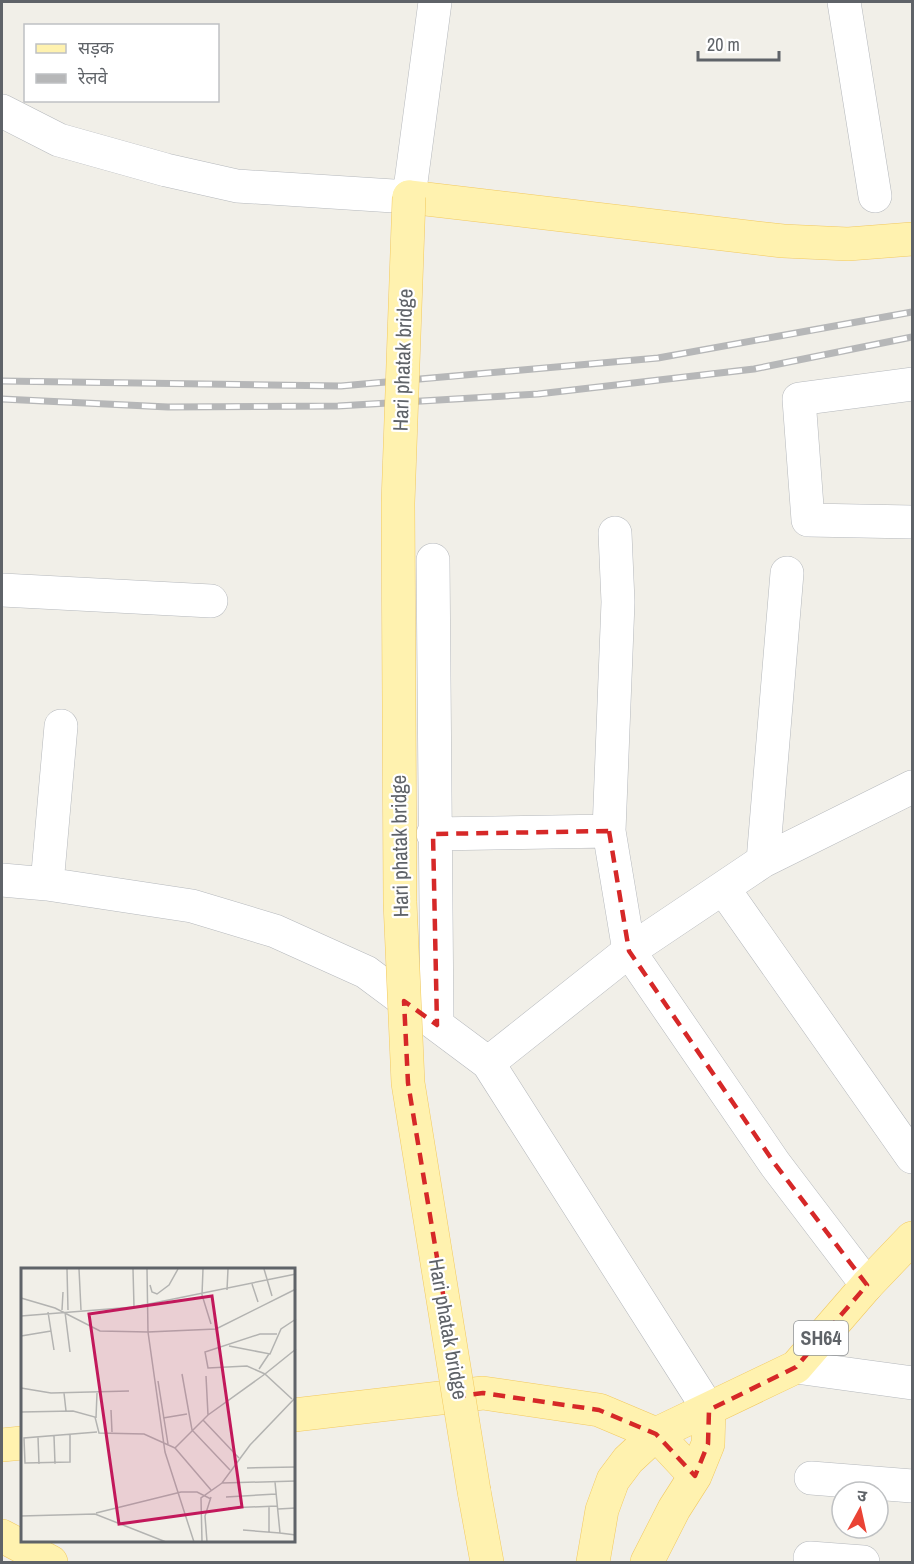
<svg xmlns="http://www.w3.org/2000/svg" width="914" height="1564" font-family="'Archivo Narrow','Noto Sans Devanagari',sans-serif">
<rect width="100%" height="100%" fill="#f1efe8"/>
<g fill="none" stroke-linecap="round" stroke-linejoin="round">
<defs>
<path id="minor" d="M 844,2 L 875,196
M 2,111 L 59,140 L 166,170 L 237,186 L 409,197 L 435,2
M 912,384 L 799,399 L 808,520 L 912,522
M 615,533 L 618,602 L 609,831 L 629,951 L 775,1164 L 867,1285
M 433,560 L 437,1025
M 2,590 L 211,601
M 433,834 L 609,831
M 763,861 L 787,573
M 2,880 L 47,884 L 192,906 L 275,931 L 366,972 L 488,1063
M 47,884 L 61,726
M 723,888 L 912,1157
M 796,1367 L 912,1383
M 709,1410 L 488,1063 L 629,951 L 763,861 L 912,787
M 811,1478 L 912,1486
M 810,1558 L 863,1562"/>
<path id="major" d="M 409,197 L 783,241 L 848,244 L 912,239
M 294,1415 L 483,1393 L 599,1410 L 656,1434 L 695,1476
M 2,1445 L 22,1443
M 474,1491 L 487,1562
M 2,1536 L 51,1562
M 593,1562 L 602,1510 L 613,1480 L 628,1460 L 656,1434 L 796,1367 L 867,1285 L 912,1238
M 647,1562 L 674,1509 L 695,1476 L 708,1444 L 709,1410"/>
</defs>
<!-- minor casing -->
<use href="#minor" stroke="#b5b8bc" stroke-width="34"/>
<!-- major casing -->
<use href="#major" stroke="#f2c960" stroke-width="34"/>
<!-- minor -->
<use href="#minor" stroke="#fff" stroke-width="33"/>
<!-- major -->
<use href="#major" stroke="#fff2af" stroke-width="33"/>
<defs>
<path id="rail" d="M 2,381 L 341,386 L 658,358 L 912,312
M 2,399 L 168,407 L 338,406 L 538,394 L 754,369 L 912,337"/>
</defs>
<!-- rail casing -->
<use href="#rail" stroke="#b6b7b8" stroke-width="7"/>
<!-- rail -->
<use href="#rail" stroke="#fff" stroke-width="4.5" stroke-dasharray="14" stroke-linecap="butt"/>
<defs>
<path id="major-bridge" d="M 409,197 L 398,503 L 400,902 L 408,1083 L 474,1491"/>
</defs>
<!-- major-bridge casing -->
<use href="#major-bridge" stroke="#f2c960" stroke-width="34" stroke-linecap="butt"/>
<!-- major-bridge -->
<use href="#major-bridge" stroke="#fff2af" stroke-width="33"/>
</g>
<!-- marked area -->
<path fill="none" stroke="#d62828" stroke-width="4.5" stroke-dasharray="12 8" stroke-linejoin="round" d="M 609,831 L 629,951 L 775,1164 L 867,1285 L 796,1367 L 709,1410 L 708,1444 L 695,1476 L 656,1434 L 599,1410 L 483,1393 L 460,1396 L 408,1083 L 404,1001 L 437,1025 L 433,834 Z"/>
<g text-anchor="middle" stroke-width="4.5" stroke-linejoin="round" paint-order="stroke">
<!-- shield labels -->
<rect fill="#fff" stroke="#8f9295" stroke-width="1.5" x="794" y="1321" width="54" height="34" rx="4.5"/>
<g font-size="20" font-weight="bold" fill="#5f6368">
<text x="821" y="1345">SH64</text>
</g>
<!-- street labels -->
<g font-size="21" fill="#5f6368" stroke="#fff">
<text transform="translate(403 360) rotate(-88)" y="7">Hari phatak bridge</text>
<text transform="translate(400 846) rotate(-91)" y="7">Hari phatak bridge</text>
<text transform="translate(448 1329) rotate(80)" y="7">Hari phatak bridge</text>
</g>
</g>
<!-- overview -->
<g transform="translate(21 1268)">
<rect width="274" height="274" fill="#f1efe8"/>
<path fill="none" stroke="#b3b3b1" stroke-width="1.5" d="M 46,1 L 47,42M 58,1 L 60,42M 112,1 L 113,39M 182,1 L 181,27 L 190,56M 243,1 L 251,28M 231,16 L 237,34M 129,17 L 131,24 L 136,26 L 148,17 L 157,1M 206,22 L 207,1M 0,30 L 34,40 L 79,63 L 127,64 L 126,1M 41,42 L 42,24M 27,44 L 33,82M 44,44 L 49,84M 0,48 L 113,39 L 275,6M 0,68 L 30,63M 208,78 L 249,86 L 260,61 L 275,51M 238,101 L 248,86M 161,106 L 171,162 L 209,202M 185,108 L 187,147M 137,113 L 147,176M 0,120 L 30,125 L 108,123M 43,125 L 45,143M 271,131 L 244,106 L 275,81M 90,142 L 91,164M 0,144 L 52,143 L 74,149 L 78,165 L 123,166 L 154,180M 75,150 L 76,125M 142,150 L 166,146M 182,152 L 218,190M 49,166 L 49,194 L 4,195 L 3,170 L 76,164M 33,168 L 34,196M 17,169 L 18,196M 226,200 L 275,199M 254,214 L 259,265 L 275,267M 201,215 L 275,213M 190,222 L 154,180 L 187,147 L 244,106 L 226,98 L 187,100 L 184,84 L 239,66 L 256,66M 205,229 L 255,226M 248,238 L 248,264M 207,240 L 256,238M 257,241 L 275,240M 75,245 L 160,224 L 176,224 L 190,231M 0,248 L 74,246 L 145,274M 222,262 L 259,265M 173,274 L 144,184 L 127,64 L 195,61 L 275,21M 181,274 L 180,230 L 201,215 L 229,177 L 275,129M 186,274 L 184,248 L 190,229"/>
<path fill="#c2185b" fill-opacity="0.15" stroke="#c2185b" stroke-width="3" d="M 191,28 L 221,239 L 98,256 L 68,46 Z"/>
<rect width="274" height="274" fill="none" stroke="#5f6368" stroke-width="3"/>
</g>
<!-- border -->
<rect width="914" height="1564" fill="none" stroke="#5f6368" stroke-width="6"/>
<!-- legend -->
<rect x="24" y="24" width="195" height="78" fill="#ffffff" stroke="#bfc1c3" stroke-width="1.5"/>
<rect x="36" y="44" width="30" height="9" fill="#fff2af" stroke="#bfc1c3" stroke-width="1.5"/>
<text x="78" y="54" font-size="18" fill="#5f6368">सड़क</text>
<rect x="36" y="74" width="30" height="9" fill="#b6b7b8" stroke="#bfc1c3" stroke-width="1.5"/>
<text x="78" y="84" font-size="18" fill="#5f6368">रेलवे</text>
<!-- north arrow -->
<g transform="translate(860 1510) rotate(8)"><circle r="28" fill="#ffffff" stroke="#bfc1c3" stroke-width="1.5"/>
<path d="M0-4.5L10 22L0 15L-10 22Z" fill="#ea4335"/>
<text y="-9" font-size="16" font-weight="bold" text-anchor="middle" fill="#5f6368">उ</text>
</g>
<!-- scale -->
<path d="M698 51v9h81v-9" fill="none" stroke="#5f6368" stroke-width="3"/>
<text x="707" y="51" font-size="18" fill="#5f6368" stroke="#ffffff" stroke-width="4.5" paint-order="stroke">20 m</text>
</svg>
